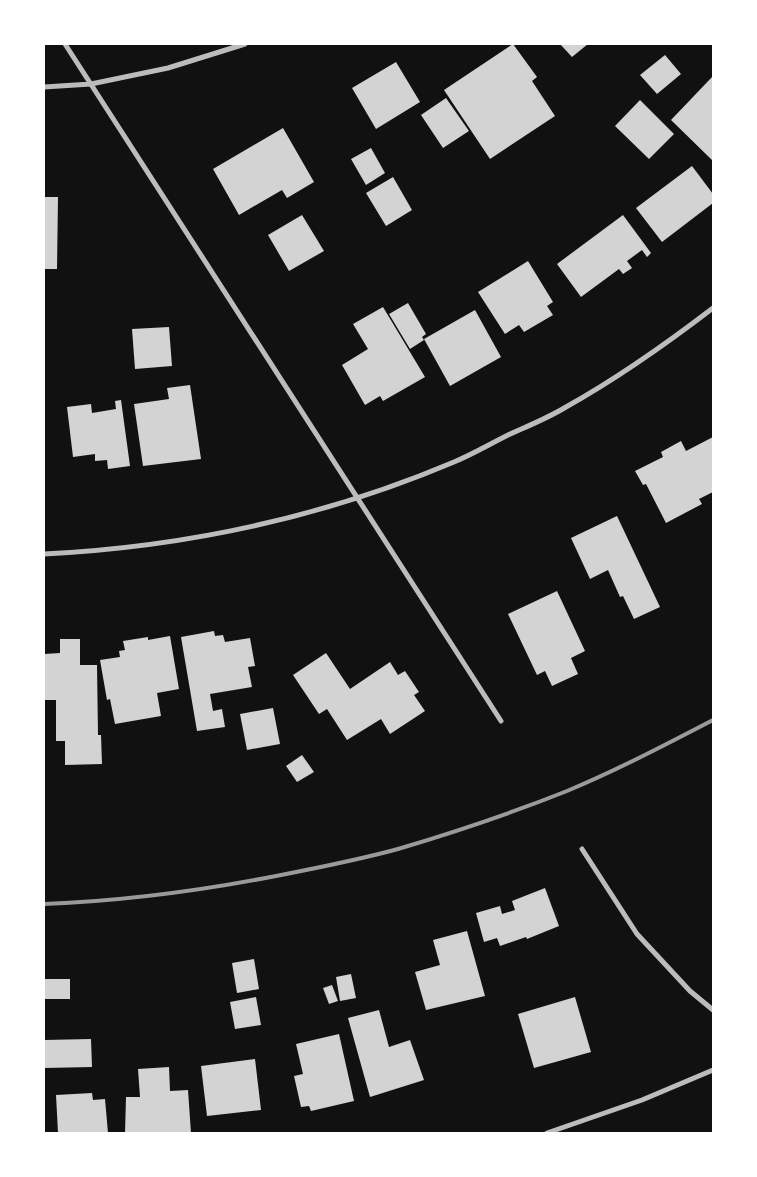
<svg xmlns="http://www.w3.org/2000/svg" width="757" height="1177" font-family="'Titillium Web',sans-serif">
<rect width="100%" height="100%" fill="#111"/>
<!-- building -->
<path fill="#d3d3d3" d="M 513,44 L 537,77 L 532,81 L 555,116 L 490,159 L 444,90 Z
M 560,44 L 588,44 L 572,57 Z
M 665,55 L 681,74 L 657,94 L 640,75 Z
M 396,62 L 420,102 L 376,129 L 352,88 Z
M 713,76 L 713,161 L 671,120 Z
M 446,98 L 469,131 L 443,148 L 421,115 Z
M 640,100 L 674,134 L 649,159 L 615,126 Z
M 283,128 L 314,182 L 287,198 L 282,190 L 239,215 L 213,169 Z
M 371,148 L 385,173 L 366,185 L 351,159 Z
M 692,166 L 713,194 L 713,203 L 662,242 L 636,208 Z
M 393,177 L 412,210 L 386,226 L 366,193 Z
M 44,197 L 58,197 L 57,269 L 44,269 Z
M 302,215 L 324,251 L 289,271 L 268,235 Z
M 623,215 L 651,253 L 647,257 L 642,250 L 627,261 L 632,268 L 623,274 L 619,269 L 581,297 L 557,264 Z
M 528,261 L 553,302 L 547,306 L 553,315 L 524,332 L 519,325 L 505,334 L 478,292 Z
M 408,303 L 426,334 L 422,337 L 424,340 L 410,349 L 389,314 Z
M 383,307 L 425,377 L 383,401 L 380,396 L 365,405 L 342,365 L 368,349 L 353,324 Z
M 475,310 L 501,357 L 450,386 L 424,339 Z
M 169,327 L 172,366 L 135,369 L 132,329 Z
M 190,385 L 201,459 L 143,466 L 134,404 L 169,399 L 167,388 Z
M 121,400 L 130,466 L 108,469 L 107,460 L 95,461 L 95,454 L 73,457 L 67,407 L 91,404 L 92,413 L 116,409 L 115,401 Z
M 713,437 L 713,492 L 699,499 L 702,504 L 666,523 L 646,484 L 643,485 L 635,471 L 663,457 L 661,452 L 681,441 L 686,451 Z
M 617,516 L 660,607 L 634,619 L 623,596 L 620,597 L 608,570 L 590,579 L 571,538 Z
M 557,591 L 585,651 L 571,658 L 578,674 L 552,686 L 545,671 L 537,675 L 508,614 Z
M 214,631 L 215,636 L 223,635 L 225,642 L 250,638 L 255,666 L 248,667 L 252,687 L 210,694 L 213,711 L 222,709 L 225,727 L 197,731 L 181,637 Z
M 170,636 L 179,689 L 157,693 L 161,716 L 115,724 L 110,699 L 107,700 L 100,660 L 120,657 L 119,651 L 125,650 L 123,641 L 148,637 L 148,640 Z
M 60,639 L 80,639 L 80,665 L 97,665 L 98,735 L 101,735 L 102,764 L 65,765 L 65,741 L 56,741 L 56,700 L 44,700 L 44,654 L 60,653 Z
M 326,653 L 350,689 L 390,662 L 398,675 L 405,671 L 419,692 L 414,695 L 425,711 L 390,734 L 381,719 L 347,740 L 327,709 L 319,714 L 293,675 Z
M 273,708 L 280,744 L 247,750 L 240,714 Z
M 302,755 L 314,772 L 297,782 L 286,766 Z
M 545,888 L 559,926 L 527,939 L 526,937 L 500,946 L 497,938 L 484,942 L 476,913 L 500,906 L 502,914 L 515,910 L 512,901 Z
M 467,931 L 485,996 L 426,1010 L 415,972 L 440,965 L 433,940 Z
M 254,959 L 259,989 L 237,993 L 232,963 Z
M 351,974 L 356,998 L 340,1001 L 336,977 Z
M 44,979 L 70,979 L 70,999 L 44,999 Z
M 332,985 L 338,1001 L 329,1004 L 323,988 Z
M 256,997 L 261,1025 L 235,1029 L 230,1002 Z
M 575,997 L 591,1052 L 534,1068 L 518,1014 Z
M 379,1010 L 389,1047 L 410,1040 L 424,1080 L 370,1097 L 348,1018 Z
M 339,1034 L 354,1101 L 311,1111 L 309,1106 L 301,1107 L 294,1076 L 303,1074 L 296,1044 Z
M 91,1039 L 92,1067 L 44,1068 L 44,1040 Z
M 255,1059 L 261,1110 L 207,1116 L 201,1066 Z
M 169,1067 L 170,1091 L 188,1090 L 191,1133 L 125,1133 L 126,1097 L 140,1097 L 138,1069 Z
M 92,1093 L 93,1100 L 105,1099 L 108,1133 L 58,1133 L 56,1095 Z"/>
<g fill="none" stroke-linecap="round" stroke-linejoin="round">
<!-- minor -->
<path stroke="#bcbcbc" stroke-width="5" d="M 65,44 L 501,721
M 44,87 L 91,84 L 168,68 L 245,44
M 44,554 C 185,547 324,517 454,462 C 473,454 490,444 508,435 C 528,426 548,418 566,407 C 618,378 666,344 713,308
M 582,849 L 637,934 L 690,991 L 713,1010
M 547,1133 L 642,1100 L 713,1070"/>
<!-- rail -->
<path stroke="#9a9a9a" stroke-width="4" d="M 44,904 C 123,901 199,891 276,876 C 317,868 358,860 398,849 C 455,832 512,813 567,791 C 617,770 665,745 713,720"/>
</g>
<!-- border -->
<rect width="757" height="1177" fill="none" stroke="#ffffff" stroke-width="90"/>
</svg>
